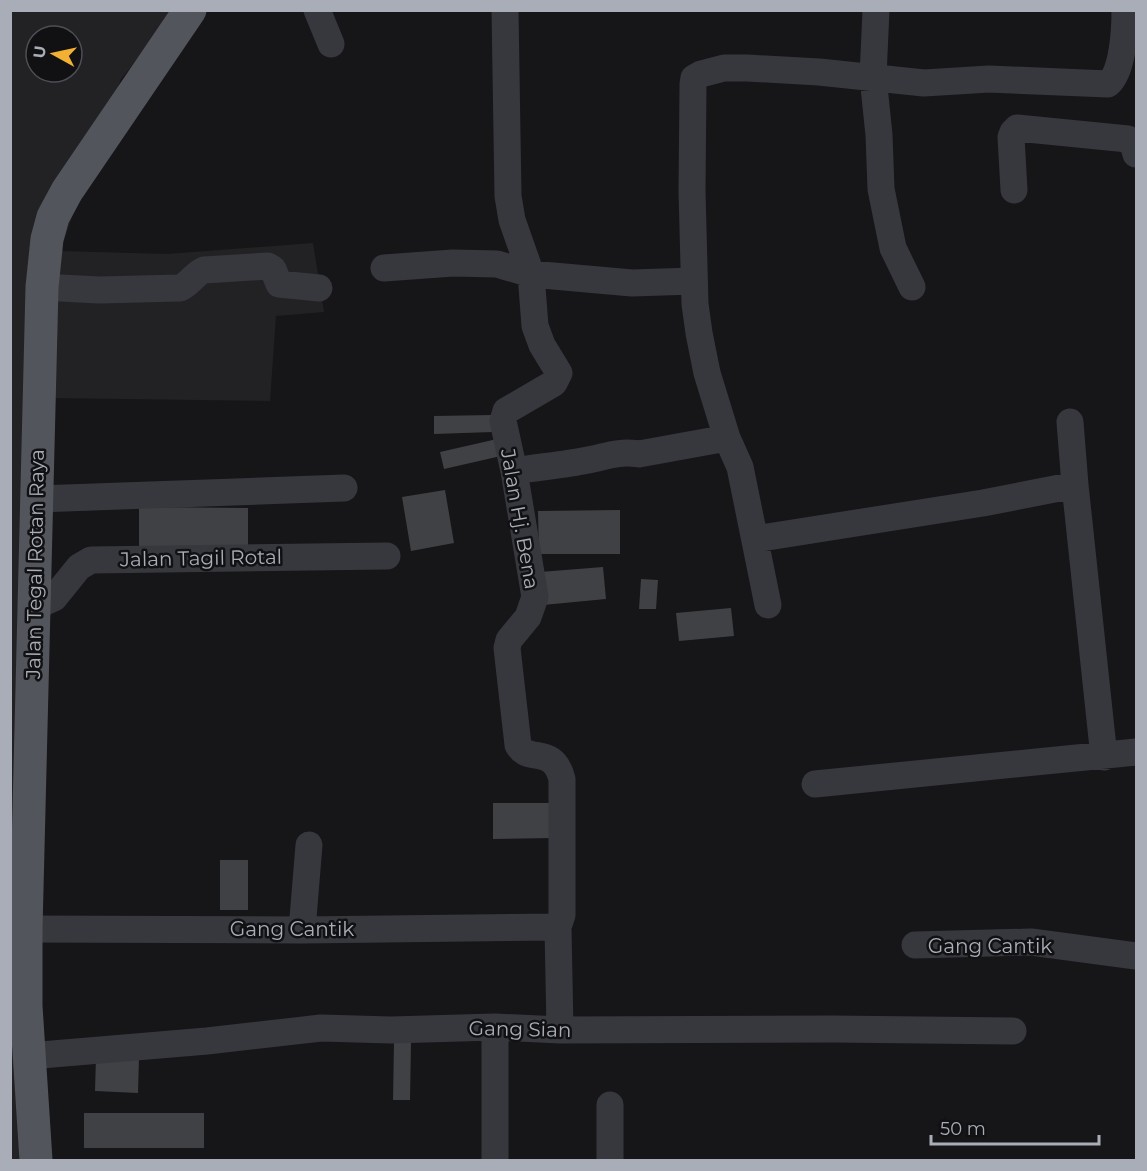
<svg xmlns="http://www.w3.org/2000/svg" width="1147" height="1171" font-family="Montserrat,sans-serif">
<rect width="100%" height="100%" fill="#161618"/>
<!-- built -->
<path fill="#222225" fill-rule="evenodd" d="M 10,11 L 178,11 L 121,79 L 60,251 L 167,254 L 313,243 L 324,312 L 276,316 L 270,401 L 49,398 L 22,1160 L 10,1160 ZM 36,36 L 72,36 L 72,72 L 36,72 Z"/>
<!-- building -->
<path fill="#404145" d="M 493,415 L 493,432 L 434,434 L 434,416 Z
M 497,439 L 501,456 L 444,469 L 440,452 Z
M 445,490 L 454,543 L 411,551 L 402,497 Z
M 139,507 L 248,508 L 248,547 L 139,546 Z
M 620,510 L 620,554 L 539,554 L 538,511 Z
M 603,567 L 606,599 L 543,605 L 540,572 Z
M 641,579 L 658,580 L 656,609 L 639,609 Z
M 731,608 L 734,636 L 679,641 L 676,613 Z
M 493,803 L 552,803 L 552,838 L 493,839 Z
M 220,860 L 248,860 L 248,910 L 220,910 Z
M 394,1041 L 411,1042 L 410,1100 L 393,1100 Z
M 96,1056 L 139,1058 L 138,1093 L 95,1091 Z
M 84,1113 L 204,1113 L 204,1148 L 84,1148 Z"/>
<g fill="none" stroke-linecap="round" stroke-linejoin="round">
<!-- minor -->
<path stroke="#37383d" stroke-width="27" d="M 317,10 L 331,44
M 505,10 L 508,196 L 512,220 L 531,274 L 535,326 L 542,345 L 559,373 L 554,383 L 506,411 L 503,421 L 514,471 L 535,597 L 528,617 L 509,640 L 507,648 L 518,745 C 528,764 553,744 562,779 L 562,915 L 558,927 L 560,1030
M 876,10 L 873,77 L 879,135 L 881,189 L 893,248 L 912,287
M 1014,190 L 1011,137 L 1013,132 L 1017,128 L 1128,139 L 1133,144 L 1136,154
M 384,268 L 453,263 L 497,264 L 531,274 L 632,283 L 694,281
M 42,287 L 99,290 L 180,288 C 190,284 194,274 204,270 L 268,266 L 273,269 L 279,284 L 319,288
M 1070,422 L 1075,485
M 514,471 C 538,467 564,465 588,460 C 608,456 618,451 639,454 L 727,438
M 37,499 L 344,488
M 755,539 L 983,503 L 1075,485 L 1104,757
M 768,605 L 740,467 L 727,438 L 707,373 L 699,333 L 695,304 L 692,191 L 693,84 L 694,78 L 701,74 L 724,68 L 747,68 L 819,72 L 924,83 L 989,79 L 1108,84 C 1123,72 1125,29 1125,10
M 34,607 L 54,598 L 79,567 L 91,560 L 387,556
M 815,784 L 1136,752
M 26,929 L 302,930 L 558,927
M 302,930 L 309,845
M 915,945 L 1031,942 L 1136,956
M 29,1056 L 207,1041 L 321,1028 L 391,1030 L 495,1027 L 560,1030 L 833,1029 L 1013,1031
M 610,1105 L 610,1160
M 495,1160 L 495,1027"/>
<!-- major -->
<path stroke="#53555c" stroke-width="33" d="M 36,1160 L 26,1006 L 26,929 L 42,287 L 47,239 L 53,217 L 67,191 L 190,10"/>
</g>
<g text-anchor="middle" stroke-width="5" stroke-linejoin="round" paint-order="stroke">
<!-- street labels -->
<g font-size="20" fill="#a8adb8" stroke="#111113">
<text transform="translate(520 519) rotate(80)" y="7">Jalan Hj. Bena</text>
<text transform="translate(201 558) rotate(-1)" y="7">Jalan Tagil Rotal</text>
<text transform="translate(35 564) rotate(-89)" y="7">Jalan Tegal Rotan Raya</text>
<text x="292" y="936">Gang Cantik</text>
<text x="990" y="953">Gang Cantik</text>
<text transform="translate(520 1029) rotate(1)" y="7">Gang Sian</text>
</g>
</g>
<!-- border -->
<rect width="1147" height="1171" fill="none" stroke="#a8adb8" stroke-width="24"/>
<!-- north arrow -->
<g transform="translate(54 54) rotate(278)"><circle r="28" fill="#111113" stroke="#4d4f55" stroke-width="1.5"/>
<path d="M0-4.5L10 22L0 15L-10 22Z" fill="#f2b134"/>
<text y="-9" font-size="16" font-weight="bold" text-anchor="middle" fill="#a8adb8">U</text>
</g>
<!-- scale -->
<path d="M931 1135v9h168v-9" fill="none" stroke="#a8adb8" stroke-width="3"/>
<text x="940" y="1135" font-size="18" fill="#a8adb8" stroke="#111113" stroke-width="4.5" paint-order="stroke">50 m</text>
</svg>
